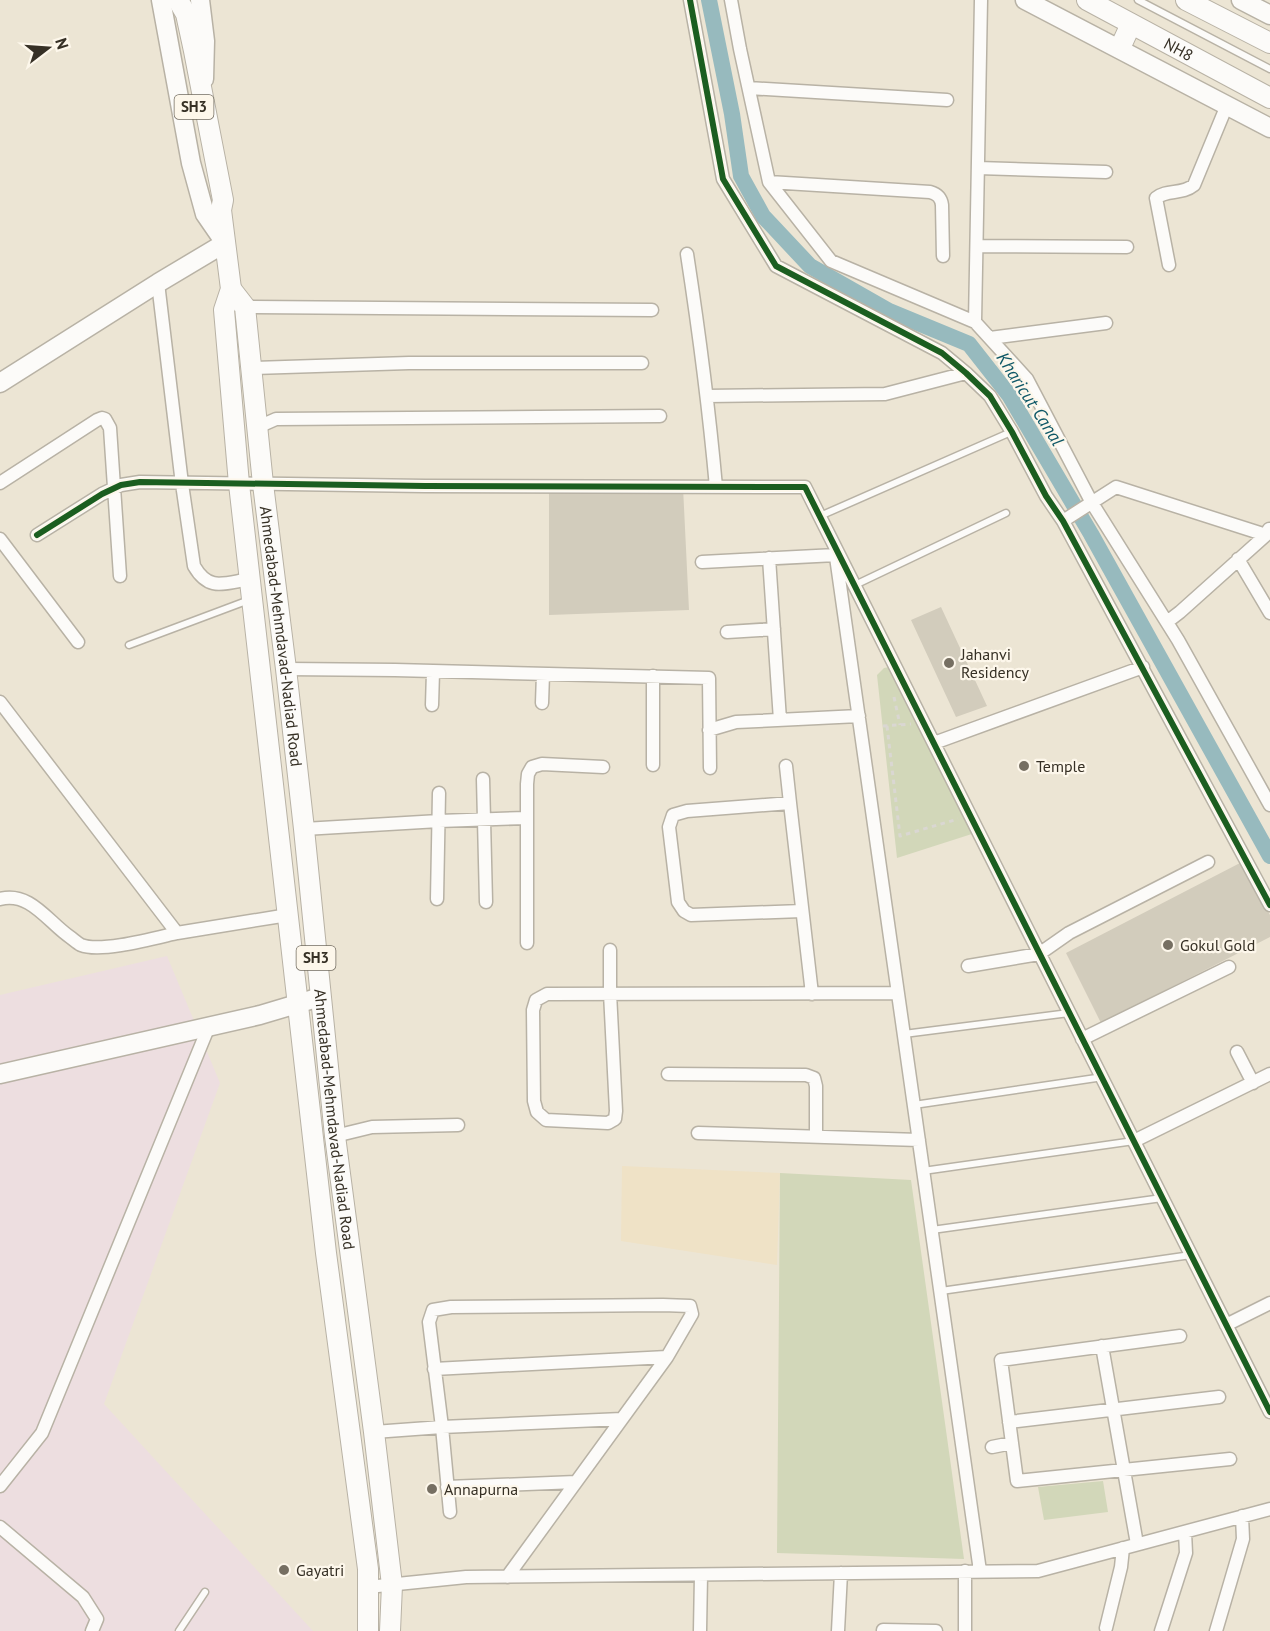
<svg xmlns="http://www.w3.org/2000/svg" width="1270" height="1631" font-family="'PT Sans',sans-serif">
<rect width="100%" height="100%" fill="#ece5d4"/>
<!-- built -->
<path fill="#efe2c6" d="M 622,1166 L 780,1173 L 777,1265 L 621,1241 Z"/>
<!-- industrial -->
<path fill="#eddee0" d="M 167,956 L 220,1083 L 104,1404 L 313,1631 L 0,1631 L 0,995 Z"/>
<!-- green -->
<path fill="#d2d7b9" d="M 895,666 L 978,832 L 897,858 L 877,675 L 884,668 Z
M 780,1173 L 911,1180 L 964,1559 L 777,1553 Z
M 1103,1481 L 1108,1512 L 1044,1520 L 1038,1487 Z"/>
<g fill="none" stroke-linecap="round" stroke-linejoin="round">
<!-- canal -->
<path stroke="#97babe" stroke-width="16" d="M 709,0 L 732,114 L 741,176 L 763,216 L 810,266 L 889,311 L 969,344 L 1009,395 L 1091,534 L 1270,856"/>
</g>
<!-- building -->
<path fill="#d2ccbc" d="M 549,486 L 683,487 L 689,610 L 549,615 Z
M 941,607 L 987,706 L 956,717 L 911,620 Z
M 1240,863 L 1270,915 L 1270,937 L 1101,1023 L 1066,953 Z"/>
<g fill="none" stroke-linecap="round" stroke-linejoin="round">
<defs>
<path id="lane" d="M 1138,0 L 1270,69
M 820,516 L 1011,432
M 855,585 L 1006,513
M 129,645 L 249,600
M 904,1034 L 1069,1013
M 914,1105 L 1103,1077
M 923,1171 L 1134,1141
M 932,1230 L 1162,1198
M 941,1291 L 1191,1255
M 179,1631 L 205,1592"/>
<path id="street" d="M 690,0 L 723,179 L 776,266 L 942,353 L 966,373 L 990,396 L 1012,432 L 1046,496 L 1063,521 L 1270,905
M 731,0 L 740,49 L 769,182 L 831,261 L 975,322
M 981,0 L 975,322 L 1027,379 L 1092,503 L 1178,640 L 1270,805
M 749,88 L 947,100
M 978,168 L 1106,172
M 769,182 L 930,192 C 937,194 941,197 942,205 L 943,256
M 977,246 L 1127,247
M 687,254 C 699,332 709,409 716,487
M 1169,265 L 1156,198 C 1167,189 1182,195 1194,185 L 1227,105
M 158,283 L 182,484 L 194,566 C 209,592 224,583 250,579
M 245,307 L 652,310
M 990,338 L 1106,323
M 251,368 L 409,363 L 642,363
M 707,396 L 885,394 L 966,373
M 258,427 L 276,419 L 660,416
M 0,483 L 97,420 L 102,418 L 105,419 L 110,428 L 120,576
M 1063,521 L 1116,487 L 1266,535
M 37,535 L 102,494 L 121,485 L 140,482 L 425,486 L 805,487 L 1270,1412
M 0,539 L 78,642
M 836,557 L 980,1571
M 769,558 L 780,720
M 1238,559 L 1270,613
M 702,562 L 836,555
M 1167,622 L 1180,612 L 1266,535 L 1269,529
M 727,632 L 774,629
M 286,669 L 395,670 L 709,678 L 710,768
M 653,676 L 653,765
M 0,702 L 177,933 L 288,915
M 542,703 L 543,674
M 432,705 L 433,672
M 709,730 L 736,722 L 859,716
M 934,743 L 1143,667
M 786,766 L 790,803
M 483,779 L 486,902
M 304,829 L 439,821 L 526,818
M 0,899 C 30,891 48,922 70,937 C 73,939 77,943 81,945 C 101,953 155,938 177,933
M 437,899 L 439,793
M 802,911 L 691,915 L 684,911 L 678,902 L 669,827 L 673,815 L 687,811 L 790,803 L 812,994
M 527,943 L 527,784 L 528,774 L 532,767 L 542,764 L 603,767
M 610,950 L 610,993 L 616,1111 L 615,1119 L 608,1123 L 546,1120 L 537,1112 L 534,1101 L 533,1010 L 536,1000 L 547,994 L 898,993
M 968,966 L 1039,954 L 1069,933 L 1208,862
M 1082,1039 L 1229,967
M 1237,1052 L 1253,1083
M 668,1074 L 806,1075 L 814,1078 L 816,1086 L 816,1137
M 698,1133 L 919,1140
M 335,1136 L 372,1127 L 458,1125
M 1134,1141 L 1270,1074
M 1226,1325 L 1270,1303
M 1180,1336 L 1001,1360 L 1017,1481 L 1230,1459
M 1102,1346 L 1137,1544
M 434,1369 L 667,1357
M 1009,1422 L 1219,1397
M 374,1432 L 442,1427 L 450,1512
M 992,1447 L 1012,1443
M 0,1486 L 42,1433 L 209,1026
M 447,1487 L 576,1482
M 0,1527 L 83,1597 L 97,1619 L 92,1631
M 507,1577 L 667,1357 L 692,1314 L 690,1306 L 663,1305 L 451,1307 L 433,1310 L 429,1322 L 442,1427 L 622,1419
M 368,1587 L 466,1577 L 1038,1571 L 1270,1509
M 1106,1628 L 1121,1567 L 1123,1548
M 883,1630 L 936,1631
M 700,1631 L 701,1575
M 838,1631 L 841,1573
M 965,1631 L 965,1571
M 1161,1631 L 1186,1553 L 1185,1532
M 1216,1631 L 1243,1539 L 1242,1516"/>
<path id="secondary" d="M 200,0 L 205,41 L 204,79
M 1025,0 L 1270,128
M 1241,0 L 1270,15
M 0,383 L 158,283 L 225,243 L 205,214 L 191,163 L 161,0
M 0,1074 L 260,1015 L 320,997"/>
<g id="primary">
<path d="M 178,0 L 186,14 L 194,51 L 223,200 L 221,210 L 231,289 L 224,310 L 239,484 L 326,1253 L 368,1569 L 368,1631"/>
<path id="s1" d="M 1087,0 L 1270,98"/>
<path d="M 1186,0 L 1270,43"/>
<path d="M 1120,48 L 1131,24"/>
<path id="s2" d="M 231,289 L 245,307 L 263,484 L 286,669 L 304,829 L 335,1136 L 374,1432 L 392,1585 L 390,1631"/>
</g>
</defs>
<!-- lane casing -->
<use href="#lane" stroke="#b8b2a5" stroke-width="9"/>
<!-- street casing -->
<use href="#street" stroke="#b8b2a5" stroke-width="15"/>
<!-- secondary casing -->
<use href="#secondary" stroke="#b8b2a5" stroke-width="21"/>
<!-- primary casing -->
<use href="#primary" stroke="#b8b2a5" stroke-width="22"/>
<!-- path -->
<path stroke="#dad7d2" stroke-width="3" stroke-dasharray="4.5 4.5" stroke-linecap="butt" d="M 894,697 L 900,725
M 883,726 L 911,724
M 887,726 L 900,836 L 958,819"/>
<!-- lane -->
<use href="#lane" stroke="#fcfbf9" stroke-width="6"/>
<!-- street -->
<use href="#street" stroke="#fcfbf9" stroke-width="12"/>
<!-- secondary -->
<use href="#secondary" stroke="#fcfbf9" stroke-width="18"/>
<!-- primary -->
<use href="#primary" stroke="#fcfbf9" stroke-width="20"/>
<defs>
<path id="cycleway" d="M 690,0 L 723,179 L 776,266 L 942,353 L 966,373 L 990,396 L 1012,432 L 1046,496 L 1063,521 L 1270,905
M 37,535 L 102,494 L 121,485 L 140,482 L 425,486 L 805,487 L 1270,1412"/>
</defs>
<!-- cycleway casing -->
<use href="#cycleway" stroke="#fdf7eb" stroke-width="10"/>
<!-- cycleway -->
<use href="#cycleway" stroke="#1b5e20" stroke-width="6"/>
</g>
<!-- markers -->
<g fill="#766f62" stroke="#fdf7eb" stroke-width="2">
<circle cx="949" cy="663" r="6"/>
<circle cx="1024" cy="766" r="6"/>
<circle cx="1168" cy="945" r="6"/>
<circle cx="432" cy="1489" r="6"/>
<circle cx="284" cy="1570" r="6"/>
</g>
<g text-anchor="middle" stroke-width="4.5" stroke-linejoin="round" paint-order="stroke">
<!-- shield labels -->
<g fill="#fdf7eb" stroke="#726c60" stroke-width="1.5">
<rect x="174.5" y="95" width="39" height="24" rx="4.5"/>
<rect x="296.5" y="946" width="39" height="24" rx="4.5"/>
</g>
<g font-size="15" font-weight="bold" fill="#363025">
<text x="194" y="112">SH3</text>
<text x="316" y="963">SH3</text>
</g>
<!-- street labels -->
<g font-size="16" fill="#363025" stroke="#fdf7eb">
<text dy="6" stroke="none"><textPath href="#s1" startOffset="104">NH8</textPath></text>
<text dy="6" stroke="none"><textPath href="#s2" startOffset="354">Ahmedabad-Mehmdavad-Nadiad Road</textPath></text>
<text dy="6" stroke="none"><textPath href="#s2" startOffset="840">Ahmedabad-Mehmdavad-Nadiad Road</textPath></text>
</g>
<!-- poi labels -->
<g font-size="16" fill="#363025" stroke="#fdf7eb" text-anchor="start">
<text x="961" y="660">Jahanvi<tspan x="961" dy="18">Residency</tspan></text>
<text x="1036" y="772">Temple</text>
<text x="1180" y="951">Gokul Gold</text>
<text x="444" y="1495">Annapurna</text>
<text x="296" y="1576">Gayatri</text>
</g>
<!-- water labels -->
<g font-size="18" font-style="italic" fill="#0f5867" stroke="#fdf7eb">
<text transform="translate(1030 399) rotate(57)" y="6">Kharicut Canal</text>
</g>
</g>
<!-- north arrow -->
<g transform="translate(48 48) rotate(73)" stroke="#fdf7eb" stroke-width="4.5" paint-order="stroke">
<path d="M0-4.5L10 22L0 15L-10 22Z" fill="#363025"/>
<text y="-9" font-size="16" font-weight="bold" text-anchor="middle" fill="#363025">N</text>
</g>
</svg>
